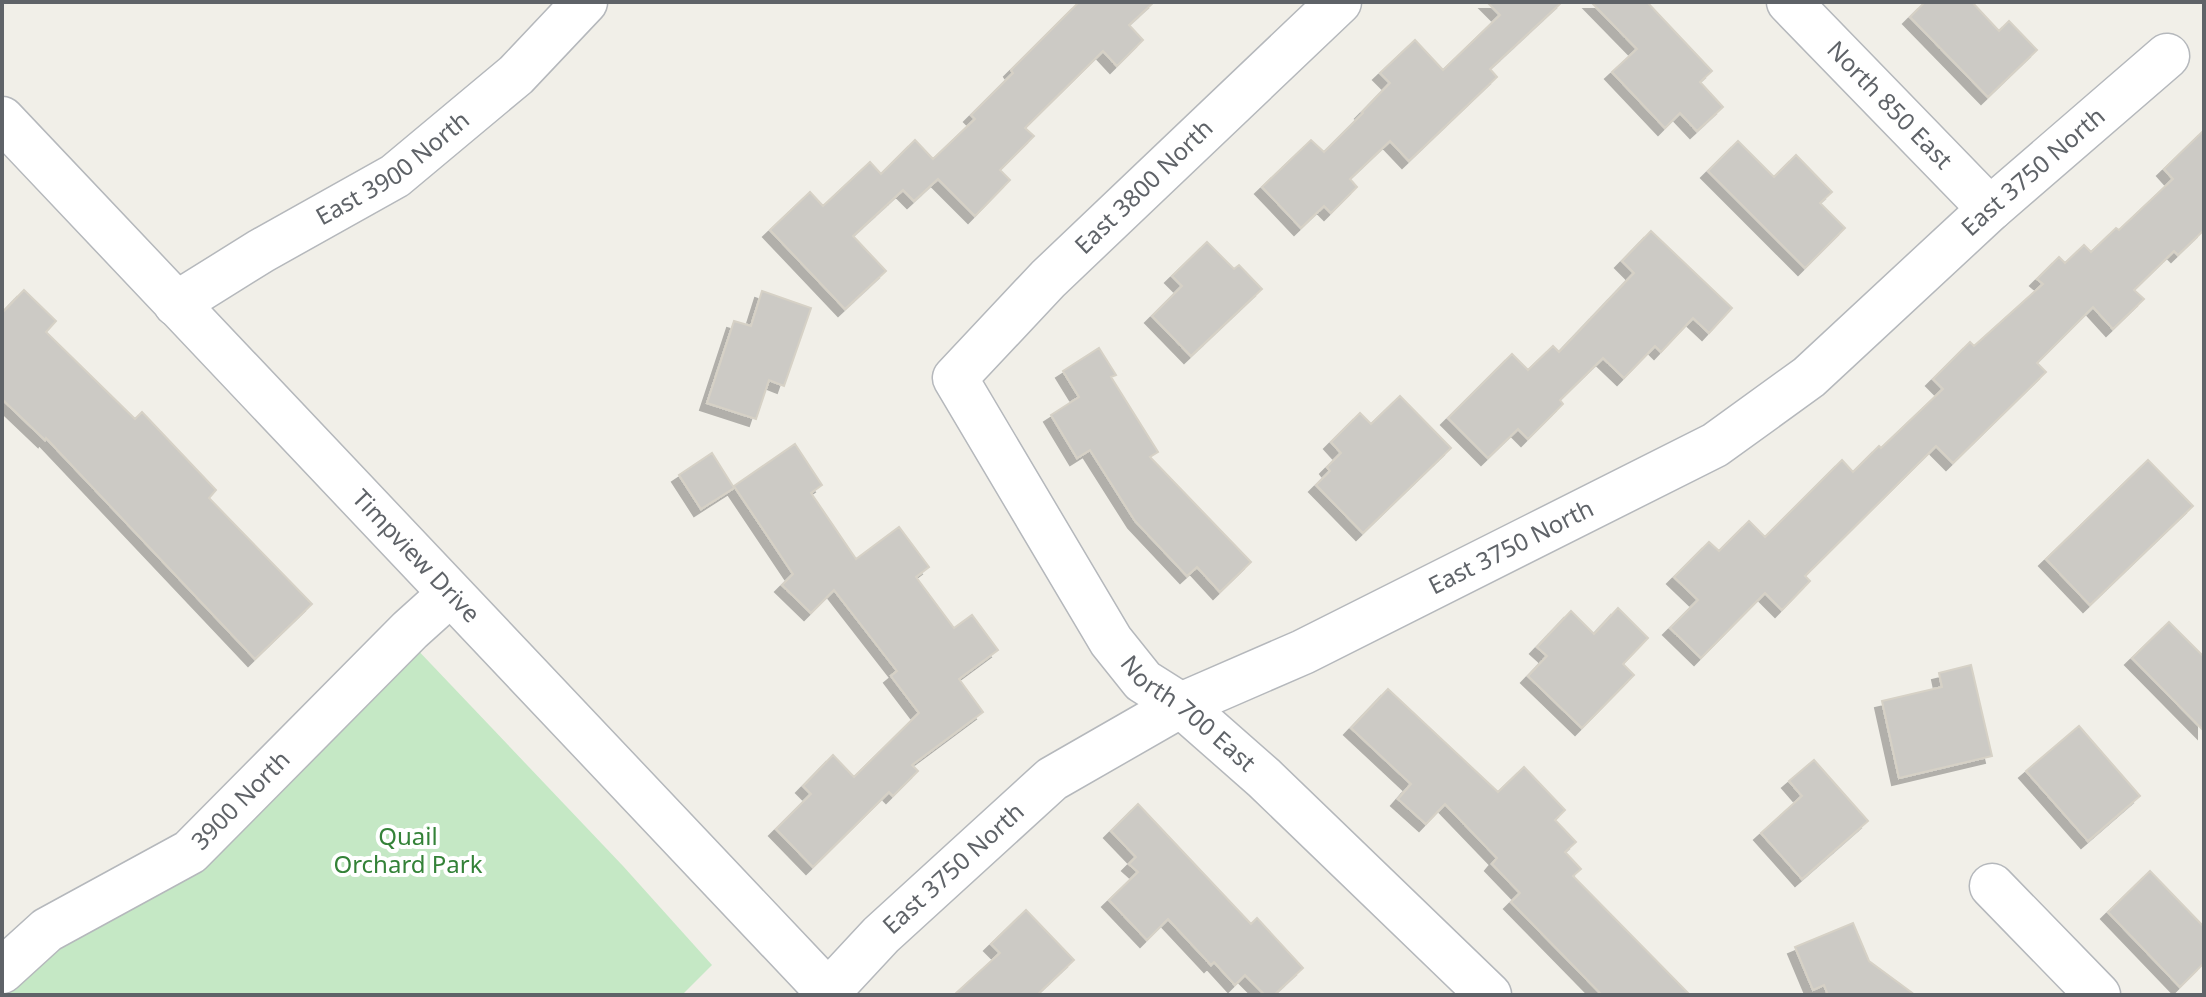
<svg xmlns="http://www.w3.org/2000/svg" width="2206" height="997" font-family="'Noto Sans',sans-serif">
<defs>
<filter id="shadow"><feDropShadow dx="-7" dy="7" stdDeviation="0" flood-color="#0004"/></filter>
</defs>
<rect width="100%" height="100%" fill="#f1efe8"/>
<!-- green -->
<path fill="#c5e8c5" d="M 412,644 L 623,866 L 712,965 L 682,995 L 2,995 L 2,983 Z"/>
<!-- building -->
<path fill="#cccac5" stroke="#d6d1c6" stroke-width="2" filter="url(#shadow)" d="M 1079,2 L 1154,2 L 1129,25 L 1143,40 L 1117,66 L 1103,51 L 1025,128 L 1034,136 L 1000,170 L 1010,180 L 975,216 L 938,179 L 914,201 L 903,190 L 853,236 L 886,271 L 845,309 L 770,230 L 810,192 L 823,206 L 870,162 L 881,174 L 915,140 L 933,159 L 975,119 L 971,115 L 1013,73 L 1011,70 Z
M 1487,2 L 1562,2 L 1490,69 L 1497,77 L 1409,161 L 1390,141 L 1350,179 L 1357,187 L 1331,213 L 1324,206 L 1301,228 L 1262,187 L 1311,140 L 1324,152 L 1363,113 L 1362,112 L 1390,83 L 1380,73 L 1415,40 L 1443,70 L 1500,15 Z
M 1591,2 L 1647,2 L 1712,71 L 1700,82 L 1723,107 L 1697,131 L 1680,113 L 1665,128 L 1612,72 L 1637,49 Z
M 1925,2 L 1972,2 L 1999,31 L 2009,21 L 2037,50 L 1988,97 L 1910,17 Z
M 2204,130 L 2204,230 L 2178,255 L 2174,251 L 2134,290 L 2144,299 L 2113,329 L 2093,307 L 2037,363 L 2046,372 L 1953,463 L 1936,446 L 1805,576 L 1810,581 L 1782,610 L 1765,593 L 1701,658 L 1670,628 L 1698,600 L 1674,577 L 1709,542 L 1719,551 L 1749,521 L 1765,537 L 1842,460 L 1853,472 L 1879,446 L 1881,448 L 1943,389 L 1933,379 L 1970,342 L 1974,346 L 2043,284 L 2037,279 L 2059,257 L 2065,263 L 2084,245 L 2091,252 L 2116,228 L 2119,230 L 2173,179 L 2164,169 Z
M 1738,141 L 1774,177 L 1796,155 L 1832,192 L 1820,203 L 1845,228 L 1805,268 L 1708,171 Z
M 1651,231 L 1732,308 L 1709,333 L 1693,318 L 1661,352 L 1655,346 L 1624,378 L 1603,358 L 1560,400 L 1563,404 L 1528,439 L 1518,429 L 1488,458 L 1448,418 L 1512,354 L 1528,370 L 1553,346 L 1559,352 L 1634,273 L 1622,261 Z
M 1207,242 L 1234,269 L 1239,265 L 1262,289 L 1191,356 L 1152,316 L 1182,286 L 1172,276 Z
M 24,290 L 56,321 L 46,332 L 135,419 L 142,412 L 216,490 L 209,498 L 312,604 L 255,659 L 46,438 L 45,440 L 2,399 L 2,313 Z
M 762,291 L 811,308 L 784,386 L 769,380 L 756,419 L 707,403 L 734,321 L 751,326 Z
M 1099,348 L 1116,375 L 1111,377 L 1158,452 L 1150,457 L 1251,562 L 1220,592 L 1197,567 L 1187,576 L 1135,521 L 1090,450 L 1077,458 L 1051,415 L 1079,397 L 1063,371 Z
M 1400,396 L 1451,448 L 1363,533 L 1316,485 L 1330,471 L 1327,467 L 1341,453 L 1331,442 L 1360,413 L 1371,424 Z
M 795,444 L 822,485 L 811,493 L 856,559 L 899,527 L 929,567 L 916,577 L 954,628 L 972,615 L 998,650 L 959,679 L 983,712 L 912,765 L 918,771 L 893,796 L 889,792 L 813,867 L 776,829 L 811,794 L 803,786 L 833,755 L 854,777 L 919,713 L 891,676 L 897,671 L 834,590 L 811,613 L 782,585 L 793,574 L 734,486 Z
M 712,453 L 734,488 L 701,509 L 679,475 Z
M 2148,460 L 2193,506 L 2090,605 L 2046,559 Z
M 1618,608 L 1648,638 L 1623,664 L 1634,675 L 1582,728 L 1528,676 L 1547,656 L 1537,647 L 1571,611 L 1594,634 Z
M 2169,622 L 2204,657 L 2204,731 L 2132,658 Z
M 1971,665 L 1992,756 L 1899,778 L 1882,701 L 1942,687 L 1939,673 Z
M 1388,689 L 1498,792 L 1524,767 L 1565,810 L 1555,820 L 1576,842 L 1565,852 L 1581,869 L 1573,876 L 1690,995 L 1602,995 L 1511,902 L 1520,893 L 1492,864 L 1497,858 L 1445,804 L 1426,824 L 1398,799 L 1411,784 L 1351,728 Z
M 2079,726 L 2140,796 L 2088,841 L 2026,771 Z
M 1814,760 L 1868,821 L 1802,879 L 1761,833 L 1802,796 L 1789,781 Z
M 1138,804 L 1251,924 L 1257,918 L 1303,968 L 1274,995 L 1265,995 L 1245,975 L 1235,985 L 1214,962 L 1211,965 L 1168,919 L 1147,940 L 1109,900 L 1138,872 L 1129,864 L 1136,857 L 1111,831 Z
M 2150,871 L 2204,927 L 2204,963 L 2180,987 L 2108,912 Z
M 1026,910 L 1074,960 L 1037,995 L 954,995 L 1000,953 L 991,944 Z
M 1853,923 L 1869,961 L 1915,995 L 1828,995 L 1824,985 L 1813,990 L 1795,947 Z"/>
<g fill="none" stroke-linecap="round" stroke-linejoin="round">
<defs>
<g id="minor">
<path id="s1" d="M 1339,2 L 1048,279 L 955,378 L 1111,641 L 1143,681 L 1181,705 L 1264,778 L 1489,995"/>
<path id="s2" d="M 1789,2 L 1990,209"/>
<path id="s3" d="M 2,119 L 831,995"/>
<path id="s4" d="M 176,304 L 261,251 L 395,176 L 516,75 L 585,2"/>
<path d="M 1992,886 L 2098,995"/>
<path id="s5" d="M 2,971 L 47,930 L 190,852 L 410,630 L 450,594"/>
<path id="s6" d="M 828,992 L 881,935 L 1052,779 L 1181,705 L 1303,652 L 1715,445 L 1809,377 L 1990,209 L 2167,56"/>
</g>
</defs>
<!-- minor casing -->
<use href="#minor" stroke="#b5b8bc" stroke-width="47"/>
<!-- minor -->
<use href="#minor" stroke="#fff" stroke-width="44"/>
</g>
<g text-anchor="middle" stroke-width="8" stroke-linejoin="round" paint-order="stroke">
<!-- street labels -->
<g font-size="24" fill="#5f6368" stroke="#fff">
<text dy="8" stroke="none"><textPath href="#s2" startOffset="144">North 850 East</textPath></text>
<text dy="8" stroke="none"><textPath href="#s4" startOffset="256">East 3900 North</textPath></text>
<text dy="8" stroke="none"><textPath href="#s6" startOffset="1472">East 3750 North</textPath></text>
<text transform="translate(1144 187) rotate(-44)" y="8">East 3800 North</text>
<text dy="8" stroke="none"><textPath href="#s6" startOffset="824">East 3750 North</textPath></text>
<text dy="8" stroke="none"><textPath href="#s3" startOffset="602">Timpview Drive</textPath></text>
<text dy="8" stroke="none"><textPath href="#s1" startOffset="950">North 700 East</textPath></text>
<text dy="8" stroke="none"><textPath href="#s5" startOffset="296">3900 North</textPath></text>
<text dy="8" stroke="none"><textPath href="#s6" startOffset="176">East 3750 North</textPath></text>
</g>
<!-- park labels -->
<g font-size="24" fill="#348238" stroke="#fff">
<text x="408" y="845">Quail<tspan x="408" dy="28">Orchard Park</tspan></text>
</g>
</g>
<!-- border -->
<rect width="2206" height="997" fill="none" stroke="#5f6368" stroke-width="8"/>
</svg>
